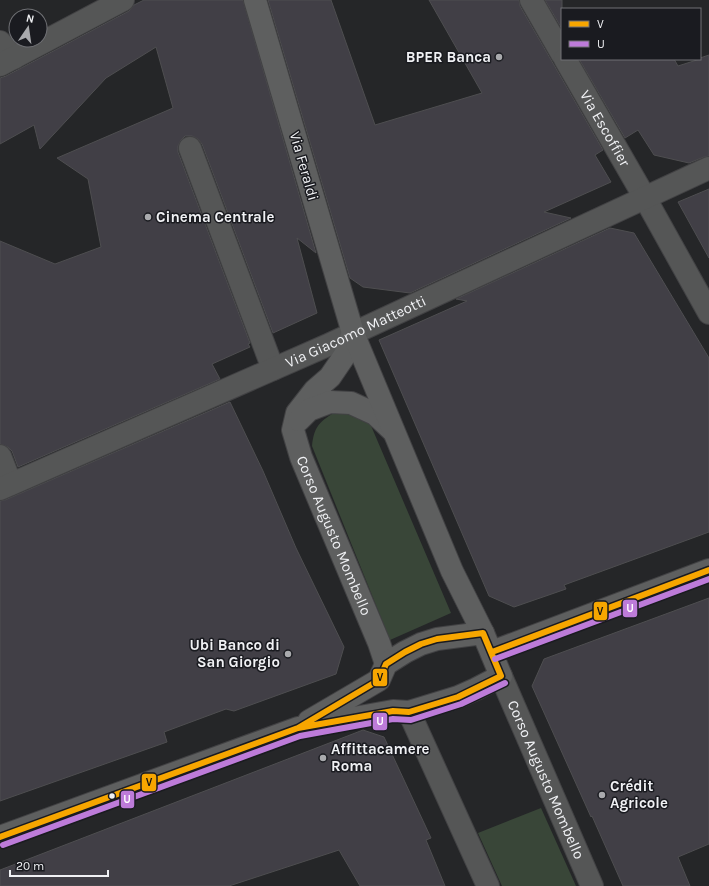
<svg xmlns="http://www.w3.org/2000/svg" width="709" height="886" font-family="Karla,sans-serif">
<rect width="100%" height="100%" fill="#252628"/>
<!-- green -->
<path fill="#394638" d="M 337,411 L 352,412 L 369,421 L 451,613 L 390,640 L 312,446 C 314,426 320,421 337,411 Z
M 541,808 L 576,886 L 502,886 L 478,833 Z"/>
<!-- building -->
<path fill="#413f46" stroke="#4e4e50" d="M 144,0 L 243,0 L 316,253 L 297,238 L 317,313 L 273,333 L 202,144 L 198,139 L 192,136 L 185,136 L 181,140 L 178,146 L 178,152 L 250,343 L 248,344 L 250,347 L 212,364 L 220,379 L 18,467 L 12,451 L 8,447 L 0,444 L 0,241 L 55,264 L 101,247 L 88,179 L 57,158 L 173,108 L 156,47 L 106,78 L 40,149 L 34,125 L 0,144 L 0,78 L 6,76 L 129,11 L 134,5 Z
M 268,0 L 331,0 L 375,125 L 482,93 L 429,0 L 519,0 L 520,6 L 603,150 L 595,155 L 611,182 L 544,212 L 571,218 L 410,293 L 363,287 L 350,278 Z
M 545,0 L 562,0 L 562,29 Z
M 709,55 L 709,156 L 704,157 L 689,163 L 654,155 L 638,130 L 625,138 L 579,59 L 674,59 L 678,66 L 700,59 L 700,58 Z
M 709,189 L 709,258 L 678,202 Z
M 610,228 L 634,233 L 709,358 L 709,532 L 564,585 L 566,589 L 514,607 L 489,596 L 379,340 L 467,301 L 456,299 Z
M 230,402 L 263,471 L 296,548 L 344,647 L 336,674 L 234,711 L 226,709 L 164,732 L 167,742 L 0,801 L 0,501 L 5,500 Z
M 709,598 L 709,844 L 678,857 L 690,886 L 623,886 L 592,816 L 591,817 L 532,686 L 544,659 Z
M 363,730 L 384,737 L 431,838 L 426,840 L 445,886 L 360,886 L 339,850 L 229,886 L 0,886 L 0,870 Z"/>
<g fill="none" stroke-linecap="round" stroke-linejoin="round">
<defs>
<g id="minor">
<path d="M 531,0 L 562,54"/>
<path d="M 0,42 L 14,58"/>
<path id="s1" d="M 565,59 L 645,198 L 709,313"/>
<path d="M 0,65 L 123,0"/>
<path d="M 190,148 L 273,369"/>
<path d="M 0,456 L 11,484"/>
<path id="s2" d="M 0,489 L 328,345 L 709,168"/>
<path id="s3" d="M 501,676 L 592,886"/>
<path d="M 409,712 L 488,886"/>
</g>
<g id="major">
<path id="s4" d="M 353,333 L 345,355 L 330,377 L 315,390 L 297,413 L 293,430 L 301,457 L 379,643 L 386,664"/>
<path d="M 299,420 L 309,410 L 330,402 L 351,403 L 375,414 L 392,430"/>
<path d="M 492,652 L 709,570"/>
<path d="M 309,721 L 379,680 L 386,664 L 405,652 L 421,644 L 437,639 L 483,633"/>
<path d="M 0,837 L 298,728 L 393,711 L 409,712 L 458,697 L 476,689 L 501,676 L 483,633 L 452,571 L 353,333 L 255,0"/>
</g>
</defs>
<!-- minor casing -->
<use href="#minor" stroke="#424244" stroke-width="24"/>
<!-- major casing -->
<use href="#major" stroke="#424244" stroke-width="24"/>
<!-- minor -->
<use href="#minor" stroke="#555656" stroke-width="22"/>
<!-- major -->
<use href="#major" stroke="#5e5f5f" stroke-width="22"/>
<defs>
<path id="bus-1" d="M 483,633 L 501,676 L 458,697 L 409,712 L 393,711 L 298,728 L 379,680 L 386,664 L 405,652 L 421,644 L 437,639 Z
M 492,652 L 709,570
M 0,837 L 298,728"/>
<path id="bus-2" d="M 495,659 L 709,579
M 3,845 L 300,736 L 393,719 L 411,720 L 461,704 L 505,683"/>
</defs>
<!-- bus-1 casing -->
<use href="#bus-1" stroke="#1a1b20" stroke-width="9"/>
<!-- bus-2 casing -->
<use href="#bus-2" stroke="#1a1b20" stroke-width="9"/>
<!-- bus-1 -->
<use href="#bus-1" stroke="#f7a600" stroke-width="6"/>
<!-- bus-2 -->
<use href="#bus-2" stroke="#bd7bd9" stroke-width="6"/>
</g>
<!-- markers -->
<g fill="#a9aaad" stroke="#1a1b20" stroke-width="1.5">
<circle cx="499" cy="57" r="4"/>
<circle cx="148" cy="217" r="4"/>
<circle cx="288" cy="654" r="4"/>
<circle cx="323" cy="758" r="4"/>
<circle cx="602" cy="795" r="4"/>
</g>
<circle fill="#f0f1f4" stroke="#1a1b20" stroke-width="1.5" cx="112" cy="796" r="3.5"/>
<g text-anchor="middle" stroke-width="3" stroke-linejoin="round" paint-order="stroke">
<!-- poi labels -->
<g font-size="15" font-weight="bold" fill="#f0f1f4" stroke="#1a1b20" text-anchor="start">
<text x="491" y="62" text-anchor="end">BPER Banca</text>
<text x="156" y="222">Cinema Centrale</text>
<text x="280" y="650" text-anchor="end">Ubi Banco di<tspan x="280" dy="17">San Giorgio</tspan></text>
<text x="331" y="754">Affittacamere<tspan x="331" dy="17">Roma</tspan></text>
<text x="610" y="791">Crédit<tspan x="610" dy="17">Agricole</tspan></text>
</g>
<!-- street labels -->
<g font-size="15" fill="#f0f1f4" stroke="#1a1b20">
<text dy="5" stroke="none"><textPath href="#s1" startOffset="80">Via Escoffier</textPath></text>
<text transform="translate(304 166) rotate(74)" y="5">Via Feraldi</text>
<text dy="5" stroke="none"><textPath href="#s2" startOffset="389">Via Giacomo Matteotti</textPath></text>
<text dy="5" stroke="none"><textPath href="#s4" startOffset="230">Corso Augusto Mombello</textPath></text>
<text dy="5" stroke="none"><textPath href="#s3" startOffset="113">Corso Augusto Mombello</textPath></text>
</g>
</g>
<g stroke="#1a1b20" stroke-width="1.5">
<rect x="622" y="599" width="16" height="19" rx="4" fill="#bd7bd9"/>
<rect x="593" y="601" width="15" height="20" rx="4" fill="#f7a600"/>
<rect x="372" y="668" width="16" height="19" rx="4" fill="#f7a600"/>
<rect x="372" y="712" width="16" height="19" rx="4" fill="#bd7bd9"/>
<rect x="141" y="773" width="16" height="19" rx="4" fill="#f7a600"/>
<rect x="120" y="790" width="15" height="19" rx="4" fill="#bd7bd9"/>
</g>
<g font-size="11" text-anchor="middle" font-weight="bold" fill="#fff">
<text x="630" y="612">U</text>
<text x="380" y="725">U</text>
<text x="127" y="803">U</text>
</g>
<g font-size="11" text-anchor="middle" font-weight="bold" fill="#111">
<text x="600" y="615">V</text>
<text x="380" y="681">V</text>
<text x="149" y="786">V</text>
</g>
<!-- legend -->
<rect x="561" y="8" width="140" height="52" fill="#1a1b20" stroke="#707175"/>
<rect x="569" y="21" width="20" height="6" fill="#f7a600" stroke="#707175"/>
<text x="597" y="28" font-size="12" fill="#f0f1f4">V</text>
<rect x="569" y="41" width="20" height="6" fill="#bd7bd9" stroke="#707175"/>
<text x="597" y="48" font-size="12" fill="#f0f1f4">U</text>
<!-- north arrow -->
<g transform="translate(28 28) rotate(13)"><circle r="19" fill="#1a1b20" stroke="#707175"/>
<path d="M0-3L7 15L0 10L-7 15Z" fill="#a9aaad"/>
<text y="-6" font-size="11" font-weight="bold" text-anchor="middle" fill="#f0f1f4">N</text>
</g>
<!-- scale -->
<path d="M10 870v6h98v-6" fill="none" stroke="#f0f1f4" stroke-width="2"/>
<text x="16" y="870" font-size="12" fill="#f0f1f4" stroke="#1a1b20" stroke-width="3" paint-order="stroke">20 m</text>
</svg>
